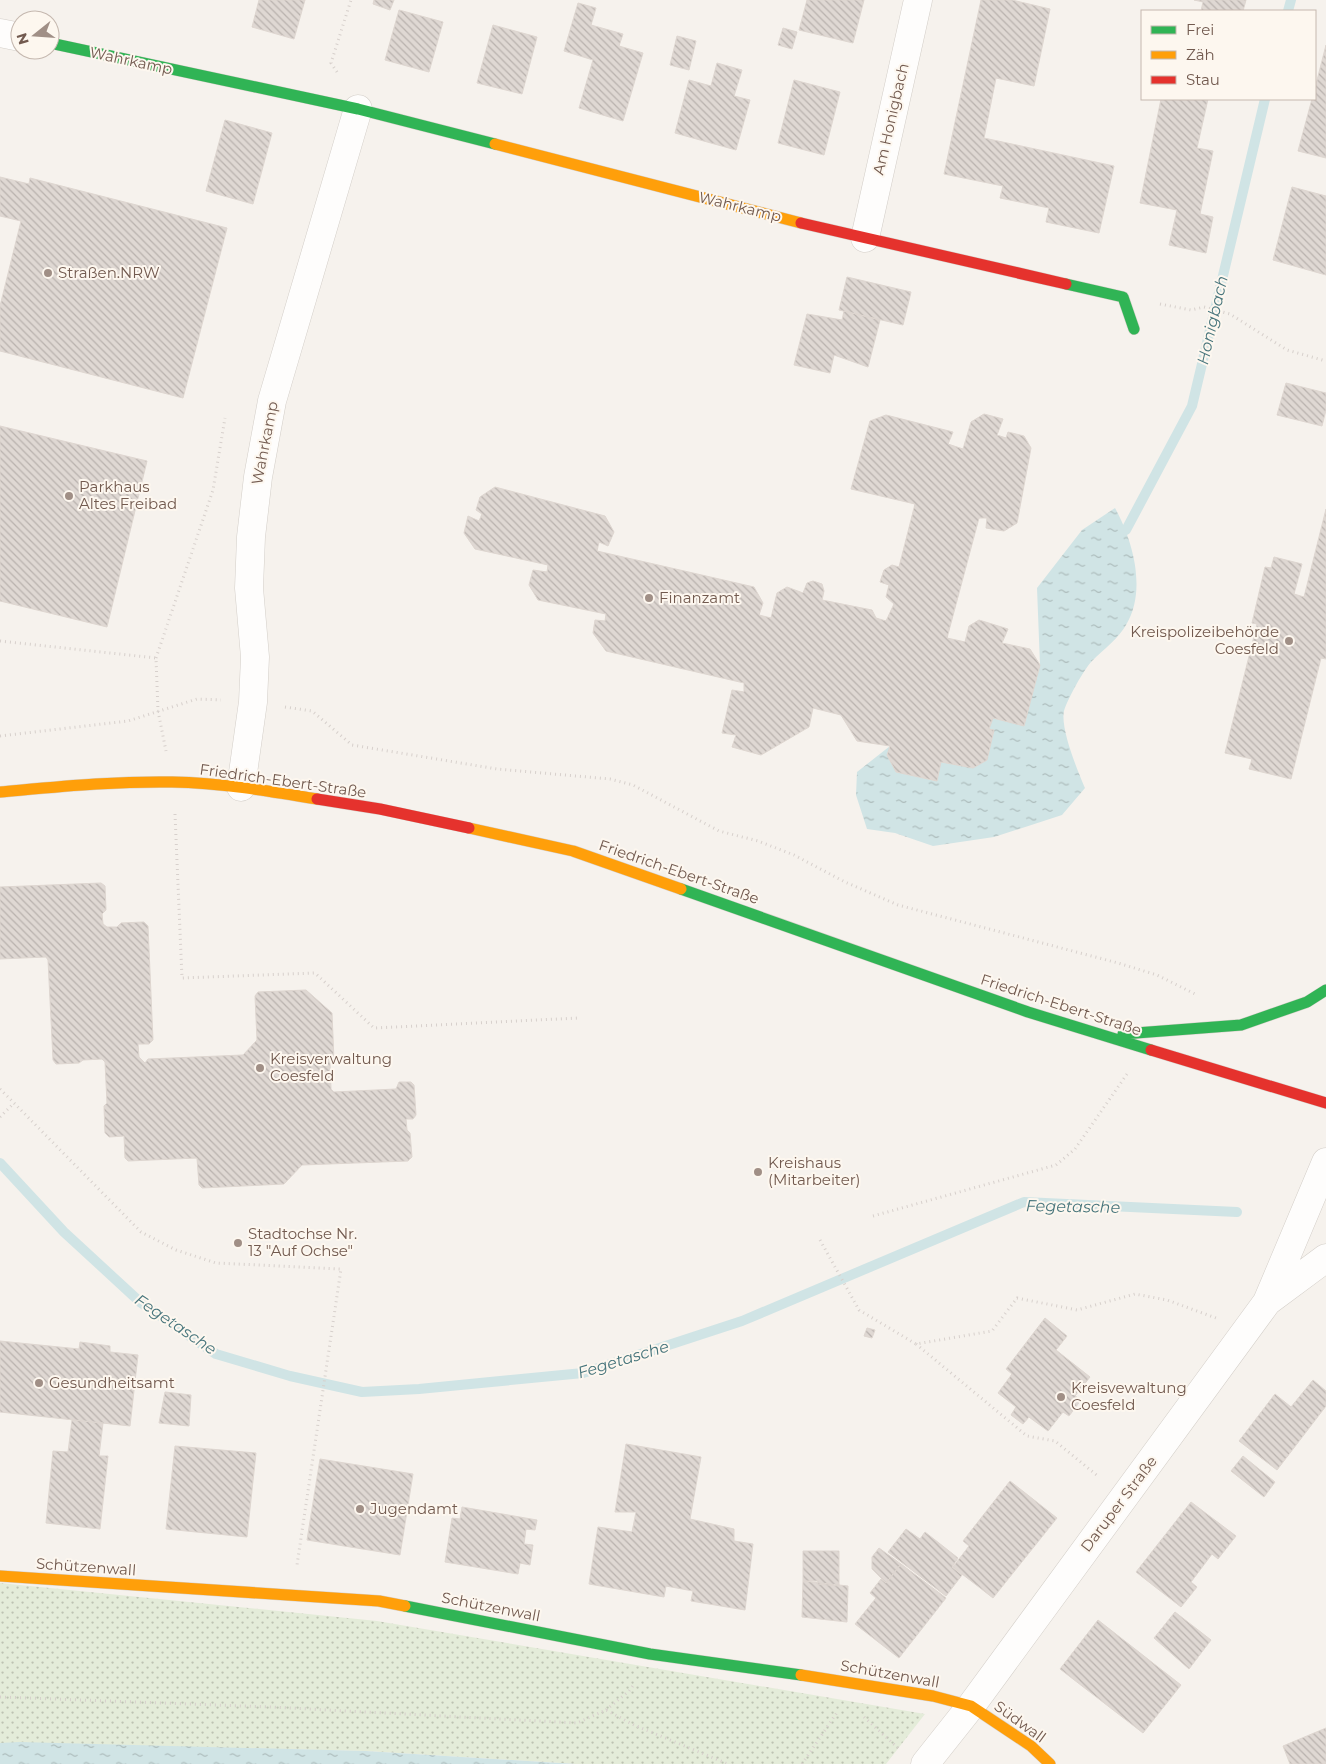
<svg xmlns="http://www.w3.org/2000/svg" width="1326" height="1764" font-family="Montserrat,sans-serif">
<defs>
<pattern id="grass-dots" width="8" height="8" patternUnits="userSpaceOnUse" patternTransform="scale(1.25)"><rect width="8" height="8" fill="#e4ecd9"/><path d="M2 2h.1M6 6h.1" fill="none" stroke="#bdc2b2" stroke-width="1.8" stroke-linecap="round"/></pattern>
<pattern id="water-ripples" width="26" height="14" patternUnits="userSpaceOnUse" patternTransform="scale(1.25)"><rect width="26" height="14" fill="#d0e4e5"/><path d="M2 4q2-2 4 0t4 0M15 11q2-2 4 0t4 0" fill="none" stroke="#adbcbc"/></pattern>
<pattern id="building-back-hatch" width="6" height="6" patternUnits="userSpaceOnUse" patternTransform="scale(1.25)"><rect width="6" height="6" fill="#dfd8d3"/><path d="M-1 5l2 2M0 0l6 6M5-1l2 2" fill="none" stroke="#b9b2ae"/></pattern>
</defs>
<rect width="100%" height="100%" fill="#f6f2ed"/>
<!-- grass -->
<path fill="url(#grass-dots)" d="M 0,1583 L 377,1621 L 925,1714 L 886,1764 L 576,1764 L 366,1751 L 0,1743 Z"/>
<!-- water -->
<path fill="url(#water-ripples)" d="M 1115,508 C 1133,541 1147,590 1126,625 C 1119,638 1103,650 1092,661 C 1084,669 1067,700 1064,711 C 1060,728 1078,772 1085,788 L 1062,815 L 994,837 L 933,846 L 895,833 L 867,829 L 856,795 L 857,772 L 890,746 L 887,755 L 896,772 L 936,781 L 941,762 L 973,768 L 987,760 L 994,731 L 989,729 L 993,718 L 1024,726 L 1040,665 L 1037,588 L 1082,530 Z
M 20,1742 L 366,1751 L 576,1764 L 0,1764 L 0,1743 Z"/>
<g fill="none" stroke-linecap="round" stroke-linejoin="round">
<!-- stream -->
<path stroke="#d0e4e5" stroke-width="10" d="M 1288,11 L 1291,0
M 1126,530 L 1192,406 L 1265,99
M 0,1163 L 64,1232 L 140,1302 L 216,1354 L 290,1376 L 362,1392 L 419,1389 L 583,1373 L 742,1321 L 1024,1202 L 1237,1212"/>
</g>
<!-- building -->
<path fill="url(#building-back-hatch)" stroke="#ded6d0" d="M 259,0 L 305,0 L 294,39 L 252,27 Z
M 374,0 L 394,0 L 390,10 L 373,4 Z
M 807,0 L 864,0 L 853,43 L 799,30 Z
M 981,0 L 1012,0 L 1050,9 L 1034,86 L 996,78 L 984,138 L 1114,166 L 1099,233 L 1046,222 L 1049,208 L 1000,198 L 1003,186 L 944,174 Z
M 1194,0 L 1246,0 L 1243,11 L 1201,11 L 1203,2 Z
M 578,3 L 596,8 L 591,25 L 623,34 L 619,46 L 643,53 L 623,121 L 579,108 L 593,60 L 564,51 Z
M 399,10 L 443,22 L 429,72 L 385,60 Z
M 493,25 L 537,37 L 522,94 L 477,83 Z
M 783,28 L 797,32 L 792,49 L 778,45 Z
M 677,36 L 696,41 L 689,70 L 670,65 Z
M 1326,45 L 1326,158 L 1298,151 L 1312,99 L 1315,99 L 1315,88 Z
M 717,63 L 742,70 L 734,96 L 750,100 L 736,150 L 675,133 L 689,80 L 711,86 Z
M 794,80 L 840,92 L 824,155 L 778,143 Z
M 1161,99 L 1208,99 L 1197,148 L 1213,151 L 1200,214 L 1213,217 L 1206,253 L 1169,245 L 1177,210 L 1140,203 Z
M 225,120 L 272,133 L 253,204 L 206,191 Z
M 0,177 L 29,184 L 30,178 L 227,228 L 183,398 L 0,351 L 0,306 L 21,221 L 0,216 Z
M 1292,187 L 1326,196 L 1326,275 L 1273,260 Z
M 847,277 L 911,292 L 903,325 L 839,310 Z
M 844,311 L 880,320 L 868,367 L 834,355 L 830,373 L 794,365 L 807,314 L 842,320 Z
M 1286,383 L 1326,393 L 1326,410 L 1322,426 L 1277,415 Z
M 984,414 L 1003,419 L 997,435 L 1006,438 L 1008,432 L 1024,436 L 1031,448 L 1017,523 L 1004,531 L 986,528 L 987,518 L 979,518 L 947,638 L 965,642 L 969,626 L 979,620 L 1008,629 L 1002,643 L 1030,649 L 1040,665 L 1024,726 L 993,718 L 989,729 L 994,730 L 987,760 L 973,768 L 941,762 L 937,781 L 896,772 L 887,755 L 890,746 L 857,741 L 841,715 L 813,708 L 809,727 L 761,755 L 732,747 L 736,735 L 722,733 L 732,690 L 744,692 L 744,683 L 606,651 L 593,633 L 595,620 L 605,621 L 606,614 L 538,600 L 529,585 L 533,570 L 547,572 L 548,565 L 475,549 L 464,533 L 468,516 L 479,521 L 482,514 L 476,510 L 480,497 L 495,487 L 605,516 L 614,532 L 608,546 L 599,542 L 597,551 L 754,587 L 763,603 L 759,615 L 771,618 L 777,593 L 787,587 L 803,593 L 807,583 L 813,581 L 822,584 L 824,591 L 822,600 L 872,610 L 876,618 L 886,621 L 894,604 L 886,597 L 889,585 L 880,582 L 884,570 L 892,565 L 899,567 L 915,504 L 851,489 L 870,421 L 886,415 L 953,432 L 948,444 L 963,449 L 971,422 Z
M 0,426 L 147,461 L 107,627 L 0,601 Z
M 1326,509 L 1326,659 L 1321,658 L 1291,779 L 1249,769 L 1252,759 L 1225,753 L 1257,624 L 1252,623 L 1265,567 L 1271,568 L 1274,557 L 1302,564 L 1294,594 L 1304,597 Z
M 101,883 L 105,886 L 106,910 L 102,914 L 103,924 L 107,927 L 117,927 L 121,923 L 144,922 L 148,926 L 153,1040 L 149,1044 L 138,1044 L 139,1057 L 145,1063 L 148,1059 L 243,1055 L 257,1040 L 255,996 L 258,992 L 306,990 L 332,1013 L 334,1060 L 330,1064 L 331,1089 L 334,1092 L 396,1089 L 399,1082 L 411,1082 L 414,1085 L 416,1115 L 413,1119 L 406,1119 L 407,1130 L 410,1133 L 412,1157 L 408,1161 L 302,1165 L 284,1184 L 202,1188 L 199,1185 L 197,1158 L 128,1161 L 125,1158 L 124,1136 L 109,1137 L 105,1133 L 104,1106 L 107,1103 L 105,1062 L 102,1059 L 83,1060 L 79,1063 L 56,1064 L 53,1060 L 48,960 L 46,957 L 0,959 L 0,887 Z
M 1045,1318 L 1067,1336 L 1056,1350 L 1090,1377 L 1075,1396 L 1081,1400 L 1069,1416 L 1063,1412 L 1048,1431 L 1029,1417 L 1023,1424 L 1011,1415 L 1016,1407 L 998,1393 L 1012,1374 L 1006,1369 Z
M 867,1328 L 875,1330 L 872,1338 L 864,1336 Z
M 0,1341 L 79,1349 L 80,1342 L 110,1346 L 110,1352 L 138,1355 L 130,1426 L 0,1412 Z
M 1313,1380 L 1326,1391 L 1326,1406 L 1277,1470 L 1239,1441 L 1275,1394 L 1291,1407 Z
M 165,1392 L 191,1395 L 189,1426 L 159,1423 Z
M 72,1420 L 103,1423 L 99,1456 L 108,1456 L 100,1529 L 46,1523 L 53,1451 L 68,1452 Z
M 626,1444 L 701,1457 L 690,1519 L 734,1529 L 734,1541 L 753,1544 L 745,1610 L 691,1601 L 693,1591 L 666,1586 L 664,1597 L 589,1584 L 598,1527 L 632,1532 L 636,1512 L 615,1512 Z
M 175,1446 L 256,1453 L 247,1537 L 166,1529 Z
M 1243,1456 L 1275,1482 L 1264,1497 L 1231,1471 Z
M 320,1459 L 413,1474 L 400,1555 L 307,1540 Z
M 1010,1481 L 1057,1518 L 993,1598 L 953,1567 L 969,1546 L 963,1541 Z
M 1191,1502 L 1236,1536 L 1218,1559 L 1212,1554 L 1191,1582 L 1197,1587 L 1181,1607 L 1136,1572 Z
M 462,1507 L 537,1520 L 535,1530 L 526,1529 L 524,1544 L 533,1545 L 530,1565 L 520,1563 L 518,1574 L 445,1562 L 452,1518 L 460,1519 Z
M 906,1529 L 920,1539 L 925,1532 L 958,1558 L 952,1567 L 962,1575 L 946,1596 L 888,1552 Z
M 879,1548 L 901,1564 L 886,1583 L 872,1569 L 872,1557 Z
M 803,1551 L 839,1551 L 839,1586 L 817,1584 L 818,1581 L 803,1581 Z
M 901,1564 L 946,1598 L 899,1658 L 855,1624 L 876,1598 L 870,1593 L 881,1579 L 886,1583 Z
M 803,1581 L 848,1586 L 847,1622 L 802,1617 Z
M 1175,1612 L 1211,1640 L 1189,1669 L 1154,1638 Z
M 1098,1620 L 1181,1685 L 1143,1733 L 1060,1669 Z
M 1326,1728 L 1326,1764 L 1290,1764 L 1283,1746 Z"/>
<g fill="none" stroke-linecap="round" stroke-linejoin="round">
<defs>
<path id="street" d="M 0,33 L 20,37
M 865,238 L 918,0
M 241,787 L 253,702 L 255,657 L 249,588 L 251,537 L 258,477 L 272,401 L 358,109
M 1268,1301 L 1326,1258
M 925,1764 L 971,1706 L 1267,1302 L 1326,1162"/>
<path id="fast" d="M 50,43 L 358,109 L 495,144
M 1066,284 L 1123,297 L 1134,329
M 681,889 L 1028,1012 L 1151,1050
M 1123,1034 L 1241,1025 L 1307,1002 L 1326,990
M 405,1606 L 650,1654 L 801,1675"/>
<path id="slow" d="M 495,144 L 801,223
M 0,792 C 57,787 115,781 172,782 C 221,783 269,791 317,799
M 469,828 L 573,851 L 681,889
M 0,1576 L 379,1601 L 405,1606
M 801,1675 L 933,1696 L 971,1706 L 1031,1746 L 1050,1764"/>
<path id="jam" d="M 801,223 L 1066,284
M 317,799 L 380,809 L 469,828
M 1151,1050 L 1326,1103"/>
</defs>
<!-- street casing -->
<use href="#street" stroke="#d3cec8" stroke-width="29"/>
<!-- fast casing -->
<use href="#fast" stroke="#d6cfc9" stroke-width="12"/>
<!-- slow casing -->
<use href="#slow" stroke="#d6cfc9" stroke-width="12"/>
<!-- jam casing -->
<use href="#jam" stroke="#d6cfc9" stroke-width="12"/>
<!-- path -->
<path stroke="#d7d0cc" stroke-width="3" stroke-dasharray="1 4" stroke-linecap="butt" d="M 337,72 L 331,63 L 351,0
M 1160,304 L 1191,310 L 1204,307 L 1230,314 L 1287,350 L 1326,361
M 0,641 L 156,658 L 158,711 L 166,751
M 156,658 L 213,490 L 225,418
M 285,707 L 312,711 L 352,745 L 497,769 L 610,779 L 633,785 L 719,831 L 758,841 L 794,855 L 845,882 L 898,905 L 1118,963 L 1157,975 L 1197,995
M 0,736 L 128,721 L 197,699 L 221,700
M 175,814 L 182,978 L 315,973 L 374,1028 L 579,1018
M 0,1089 L 14,1103
M 0,1117 L 14,1103 L 141,1232 L 176,1250 L 216,1263 L 341,1269 L 297,1565
M 873,1216 L 1056,1165 L 1075,1149 L 1127,1074
M 820,1240 L 859,1310 L 916,1344 L 992,1331 L 1017,1298 L 1077,1310 L 1135,1294 L 1167,1300 L 1216,1318
M 916,1344 L 1027,1436 L 1055,1441 L 1099,1477
M 0,1697 L 270,1707 L 577,1723 L 606,1710 L 634,1725 L 728,1764
M 606,1710 L 629,1691 L 635,1683
M 864,1717 L 898,1748
M 802,1764 L 838,1711"/>
<!-- street -->
<use href="#street" stroke="#fefdfc" stroke-width="28"/>
<!-- fast -->
<use href="#fast" stroke="#30b455" stroke-width="11"/>
<!-- slow -->
<use href="#slow" stroke="#ff9f0a" stroke-width="11"/>
<!-- jam -->
<use href="#jam" stroke="#e5322d" stroke-width="11"/>
</g>
<!-- markers -->
<g fill="#a08f86" stroke="#fdf7ef" stroke-width="2">
<circle cx="48" cy="273" r="5"/>
<circle cx="69" cy="496" r="5"/>
<circle cx="649" cy="598" r="5"/>
<circle cx="1289" cy="641" r="5"/>
<circle cx="260" cy="1068" r="5"/>
<circle cx="758" cy="1172" r="5"/>
<circle cx="238" cy="1243" r="5"/>
<circle cx="39" cy="1383" r="5"/>
<circle cx="1061" cy="1397" r="5"/>
<circle cx="360" cy="1509" r="5"/>
</g>
<g text-anchor="middle" stroke-width="4" stroke-linejoin="round" paint-order="stroke">
<!-- street labels -->
<g font-size="15" fill="#725a4f" stroke="#fdf7ef">
<text transform="translate(131 61) rotate(12)" y="5">Wahrkamp</text>
<text transform="translate(891 119) rotate(-77)" y="5">Am Honigbach</text>
<text transform="translate(740 207) rotate(14)" y="5">Wahrkamp</text>
<text transform="translate(265 443) rotate(-79)" y="5">Wahrkamp</text>
<text transform="translate(283 781) rotate(8)" y="5">Friedrich-Ebert-Straße</text>
<text transform="translate(679 872) rotate(19)" y="5">Friedrich-Ebert-Straße</text>
<text transform="translate(1061 1005) rotate(18)" y="5">Friedrich-Ebert-Straße</text>
<text transform="translate(1119 1504) rotate(-53)" y="5">Daruper Straße</text>
<text transform="translate(86 1567) rotate(4)" y="5">Schützenwall</text>
<text transform="translate(491 1607) rotate(11)" y="5">Schützenwall</text>
<text transform="translate(890 1674) rotate(10)" y="5">Schützenwall</text>
<text transform="translate(1020 1722) rotate(36)" y="5">Südwall</text>
</g>
<!-- poi labels -->
<g font-size="15" fill="#725a4f" stroke="#fdf7ef" text-anchor="start">
<text x="58" y="278">Straßen.NRW</text>
<text x="79" y="492">Parkhaus<tspan x="79" dy="17">Altes Freibad</tspan></text>
<text x="659" y="603">Finanzamt</text>
<text x="1279" y="637" text-anchor="end">Kreispolizeibehörde<tspan x="1279" dy="17">Coesfeld</tspan></text>
<text x="270" y="1064">Kreisverwaltung<tspan x="270" dy="17">Coesfeld</tspan></text>
<text x="768" y="1168">Kreishaus<tspan x="768" dy="17">(Mitarbeiter)</tspan></text>
<text x="248" y="1239">Stadtochse Nr.<tspan x="248" dy="17">13 "Auf Ochse"</tspan></text>
<text x="49" y="1388">Gesundheitsamt</text>
<text x="1071" y="1393">Kreisvewaltung<tspan x="1071" dy="17">Coesfeld</tspan></text>
<text x="370" y="1514">Jugendamt</text>
</g>
<!-- water labels -->
<g font-size="16" font-style="italic" fill="#47757c" stroke="#fdf7ef">
<text transform="translate(1212 320) rotate(-77)" y="6">Honigbach</text>
<text transform="translate(1073 1206) rotate(1)" y="6">Fegetasche</text>
<text transform="translate(176 1324) rotate(34)" y="6">Fegetasche</text>
<text transform="translate(623 1359) rotate(-17)" y="6">Fegetasche</text>
</g>
</g>
<!-- legend -->
<rect x="1141" y="10" width="175" height="90" fill="#fdf7ef" stroke="#c5b8af"/>
<rect x="1151" y="26" width="25" height="8" fill="#30b455" stroke="#c5b8af"/>
<text x="1186" y="35" font-size="15" fill="#725a4f">Frei</text>
<rect x="1151" y="51" width="25" height="8" fill="#ff9f0a" stroke="#c5b8af"/>
<text x="1186" y="60" font-size="15" fill="#725a4f">Zäh</text>
<rect x="1151" y="76" width="25" height="8" fill="#e5322d" stroke="#c5b8af"/>
<text x="1186" y="85" font-size="15" fill="#725a4f">Stau</text>
<!-- north arrow -->
<g transform="translate(35 35) rotate(253)"><circle r="24" fill="#fdf7ef" stroke="#c5b8af"/>
<path d="M0-4L9 19L0 12L-9 19Z" fill="#a08f86"/>
<text y="-8" font-size="14" font-weight="bold" text-anchor="middle" fill="#725a4f">N</text>
</g>
</svg>
